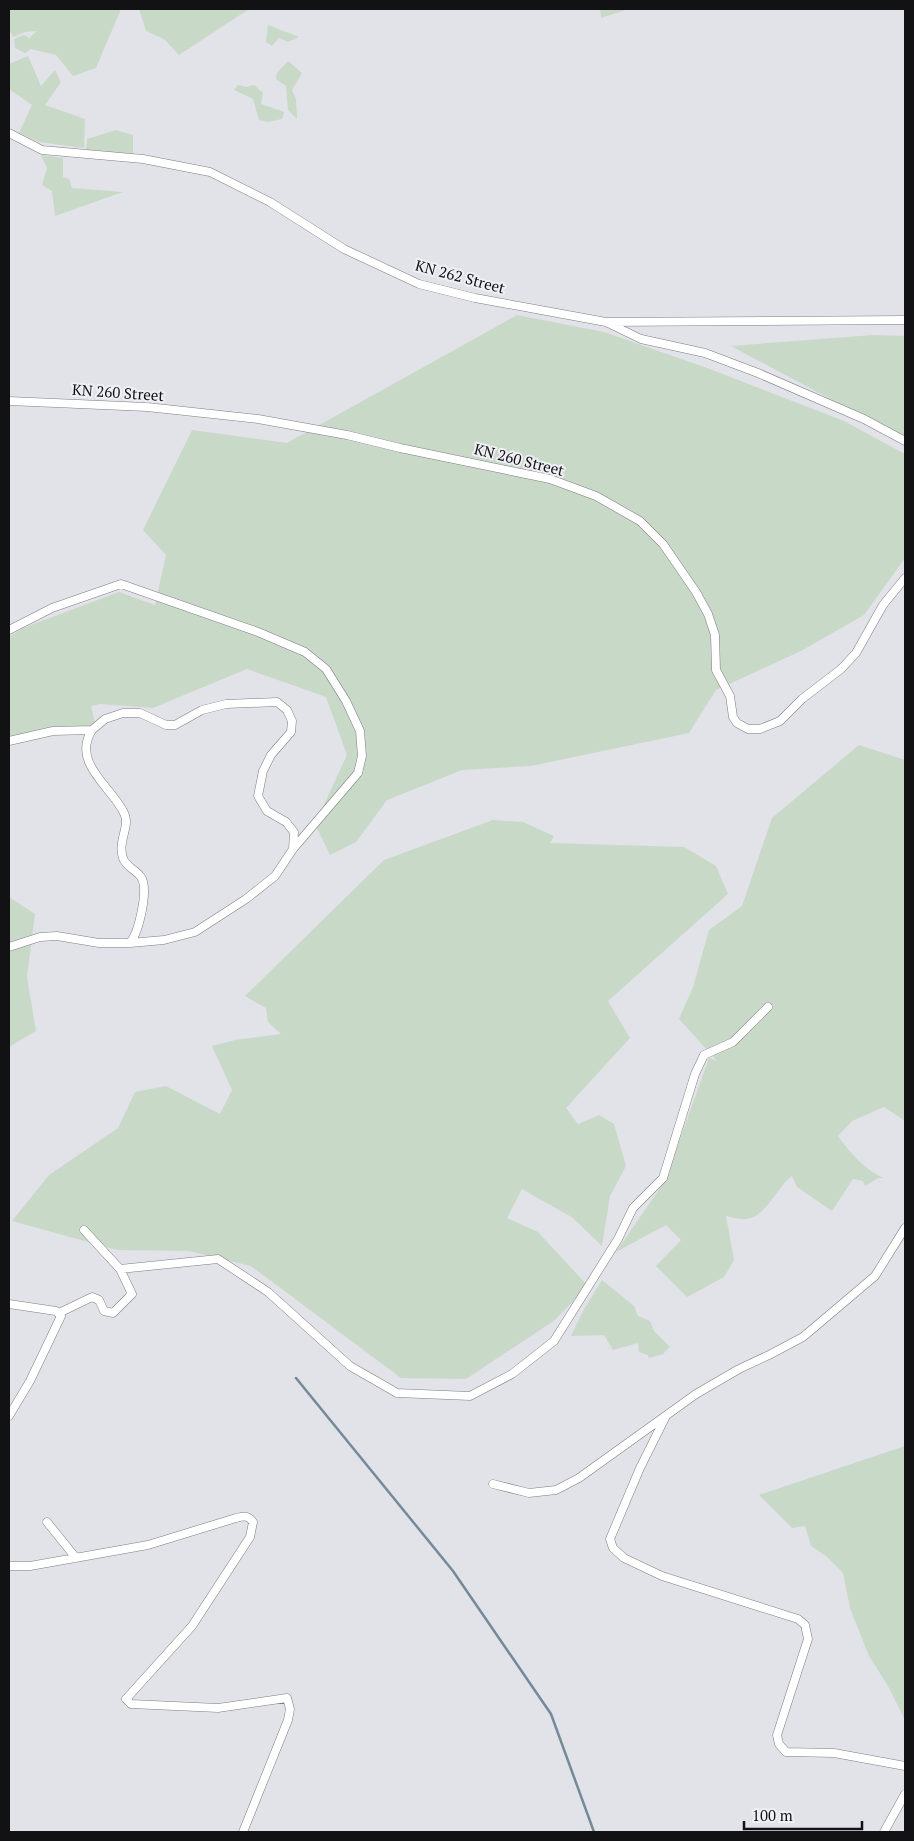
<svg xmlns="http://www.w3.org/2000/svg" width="914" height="1841" font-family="'PT Serif',serif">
<rect width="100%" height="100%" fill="#e2e2e9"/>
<!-- green -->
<path fill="#c9d9c8" d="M 9,9 L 121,9 L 96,68 L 73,76 L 56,55 L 31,49 L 25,53 L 15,48 L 14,39 L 24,35 L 29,38 L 37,31 L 25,32 L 13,37 L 9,30 Z
M 139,9 L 249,9 L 179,55 L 164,39 L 146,31 Z
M 600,9 L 629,9 L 601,18 Z
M 268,25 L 299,37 L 288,42 L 279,38 L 272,46 L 266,42 Z
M 28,56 L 41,86 L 55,70 L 61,82 L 45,105 L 85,119 L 84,148 L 39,142 L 19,133 L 32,105 L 9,89 L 9,64 Z
M 288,61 L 302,73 L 292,90 L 296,99 L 297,119 L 288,110 L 286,86 L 276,79 L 277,73 Z
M 238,85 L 246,87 L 254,85 L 263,93 L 261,104 L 284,112 L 282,119 L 268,122 L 259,120 L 253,99 L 234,90 Z
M 116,130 L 133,135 L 133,154 L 86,151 L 87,139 Z
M 41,155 L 63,158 L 63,177 L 69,179 L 72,188 L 123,192 L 55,216 L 52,191 L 42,185 L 47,168 Z
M 517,315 L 604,332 L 710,369 L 844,421 L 905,454 L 905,558 L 864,615 L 801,651 L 716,690 L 689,733 L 531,766 L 462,770 L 387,800 L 356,842 L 330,855 L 315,824 L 347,755 L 326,697 L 247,669 L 153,708 L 100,704 L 91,706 L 96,727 L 58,726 L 9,739 L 9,637 L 23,628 L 119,592 L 155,605 L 166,555 L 143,530 L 192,430 L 287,443 Z
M 873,335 L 905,336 L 905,439 L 731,346 Z
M 859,745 L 905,760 L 905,1121 L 884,1107 L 852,1121 L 838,1136 C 851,1154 863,1168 883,1178 L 878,1178 L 865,1186 L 863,1181 L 853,1179 L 832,1211 L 797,1187 L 792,1176 C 777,1187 766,1217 746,1219 C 740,1220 732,1217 726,1216 L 734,1260 L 724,1277 L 687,1297 L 656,1266 L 681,1240 L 666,1225 L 616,1252 L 665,1181 L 709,1058 L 717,1061 L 679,1019 L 693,987 L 709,930 L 742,906 L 772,818 Z
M 493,820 L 523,822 L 554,836 L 550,843 L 684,847 L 716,866 L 728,894 L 608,1001 L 630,1038 L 566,1108 L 578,1124 L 599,1115 L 614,1124 L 626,1166 L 610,1196 L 602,1246 L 573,1218 L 522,1189 L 507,1218 L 538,1232 L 588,1286 L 555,1320 L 466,1379 L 401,1378 L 251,1266 L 189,1251 L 117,1250 L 12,1221 L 49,1175 L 118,1128 L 135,1092 L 166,1086 L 220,1114 L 232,1090 L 212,1046 L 235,1040 L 281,1034 L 268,1022 L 266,1008 L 245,996 L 384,860 Z
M 9,897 L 35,914 L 27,977 L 36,1031 L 9,1047 Z
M 602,1280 L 634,1306 L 638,1316 L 650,1321 L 654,1331 L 670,1347 L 663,1354 L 649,1358 L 648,1355 L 639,1352 L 638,1343 L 613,1350 L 604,1335 L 571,1336 L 583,1311 Z
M 905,1446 L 905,1720 L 888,1686 L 869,1656 L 850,1608 L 843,1573 L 826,1556 L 811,1546 L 805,1526 L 792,1528 L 759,1495 Z"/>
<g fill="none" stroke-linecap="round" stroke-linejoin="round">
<!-- stream -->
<path stroke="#758a98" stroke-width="2.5" d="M 296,1378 L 453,1571 L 551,1714 L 594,1832"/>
<defs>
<path id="minor" d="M 9,133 L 42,150 L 143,159 L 210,172 L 270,202 L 344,249 L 419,284 L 475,298 L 606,322 L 905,320
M 608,323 L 641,339 L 705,353 L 758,373 L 864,419 L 905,441
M 9,401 L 147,407 L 258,419 L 347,435 L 400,448 L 550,479 L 596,496 L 640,521 L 663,544 L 696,592 L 708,614 L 715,635 L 716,670 L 730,696 L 733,717 L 737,723 L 748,729 L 760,729 L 780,721 L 802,699 L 841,669 L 856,653 L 883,605 L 905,578
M 9,630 L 52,608 L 121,584 L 258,632 L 305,652 L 326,669 L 346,701 L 360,731 L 362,756 L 358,773 L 293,849 L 275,876 L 246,899 L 195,932 L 164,940 L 130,943 L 99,943 L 57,936 L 40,937 L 9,947
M 92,730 C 71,763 112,787 124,813 C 131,826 117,841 123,858 C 125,866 136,870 141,877 C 149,889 139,932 130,943
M 9,741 L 53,731 L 92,730 L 105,719 L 123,713 L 140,713 L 166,725 L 175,725 L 202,710 L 226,704 L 277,702 L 287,710 L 292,721 L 291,732 L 271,755 L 263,771 L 258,796 L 267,811 L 286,822 L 294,832 L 293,849
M 84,1230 L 120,1269 L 218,1259 L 268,1292 L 350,1366 L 397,1393 L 470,1396 L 512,1374 L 554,1341 L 618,1239 L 633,1208 L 663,1178 L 695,1074 L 704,1055 L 733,1042 L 768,1007
M 9,1304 L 56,1311 L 61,1316 L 30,1381 L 9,1416
M 59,1313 L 92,1297 L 99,1300 L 104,1311 L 113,1313 L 132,1294 L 120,1269
M 666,1416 L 640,1468 L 610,1539 L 613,1548 L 624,1558 L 662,1576 L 798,1619 L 805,1625 L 808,1639 L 777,1735 L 779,1744 L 786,1752 L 834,1753 L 905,1766
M 493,1484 L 529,1493 L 556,1490 L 579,1478 L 696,1394 L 739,1369 L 769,1355 L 803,1337 L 875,1276 L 905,1228
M 47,1522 L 76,1558
M 9,1566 L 30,1566 L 148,1545 L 236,1518 C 244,1516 248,1515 253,1522 L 250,1537 L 192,1626 L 126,1699 L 131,1704 L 218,1708 L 287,1698 L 290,1709 L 288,1720 L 243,1832
M 884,1832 L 905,1794"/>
</defs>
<!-- minor casing -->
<use href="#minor" stroke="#7d7d83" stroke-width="9"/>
<!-- minor -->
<use href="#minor" stroke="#fff" stroke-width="8"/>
</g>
<g text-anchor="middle" stroke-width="4" stroke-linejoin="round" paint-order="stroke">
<!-- street labels -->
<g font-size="15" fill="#121114" stroke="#efeff6">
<text transform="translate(460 277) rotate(15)" y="5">KN 262 Street</text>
<text transform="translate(118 393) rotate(4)" y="5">KN 260 Street</text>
<text transform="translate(519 460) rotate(14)" y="5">KN 260 Street</text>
</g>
</g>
<!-- border -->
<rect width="914" height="1841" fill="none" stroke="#121114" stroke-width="20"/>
<!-- scale -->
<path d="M744 1821v8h118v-8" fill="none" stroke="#121114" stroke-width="2.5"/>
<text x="752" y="1821" font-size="15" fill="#121114" stroke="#efeff6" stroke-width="4" paint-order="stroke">100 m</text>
</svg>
